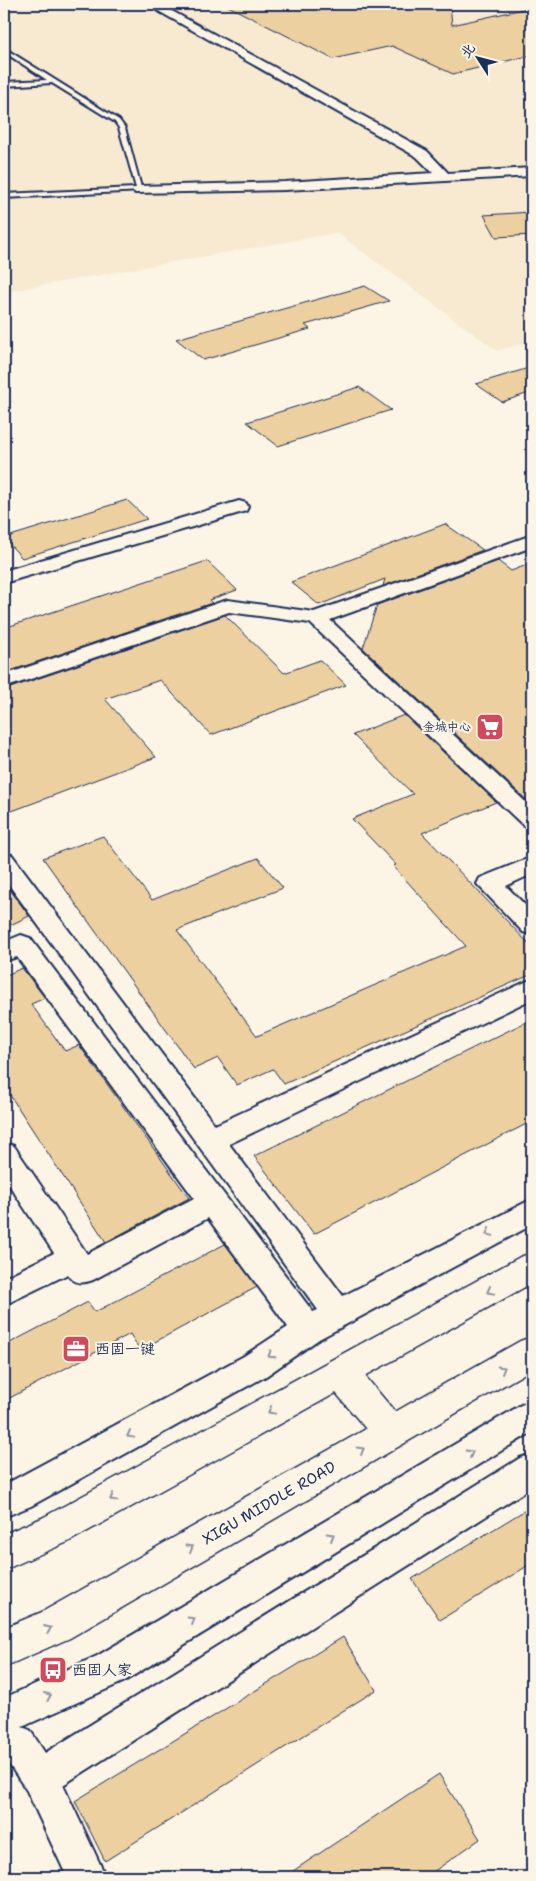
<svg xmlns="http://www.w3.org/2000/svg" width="536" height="1881" font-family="'Shantell Sans','LXGW WenKai TC',sans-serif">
<rect width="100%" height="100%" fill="#fcf5e5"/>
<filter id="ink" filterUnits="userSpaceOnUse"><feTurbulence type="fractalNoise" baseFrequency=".02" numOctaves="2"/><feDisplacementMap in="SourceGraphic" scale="10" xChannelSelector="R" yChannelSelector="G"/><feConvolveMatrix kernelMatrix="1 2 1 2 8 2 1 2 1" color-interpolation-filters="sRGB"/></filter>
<g filter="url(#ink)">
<!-- built -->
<path fill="#f8ead0" d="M 4,4 L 532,4 L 532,341 L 497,351 L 337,233 L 4,292 Z
M 4,875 L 38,916 L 4,932 Z"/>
<!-- building -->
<path fill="#edd0a0" stroke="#1b2f5e" d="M 224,4 L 450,4 L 452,25 L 532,7 L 532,55 L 453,74 L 392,46 L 333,59 Z
M 532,212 L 532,235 L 496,237 L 484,215 Z
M 365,286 L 389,301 L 305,325 L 310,329 L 203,360 L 176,339 Z
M 532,367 L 532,392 L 502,402 L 476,384 Z
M 359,387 L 391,410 L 278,446 L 247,422 Z
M 127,500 L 147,519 L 22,558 L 4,538 Z
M 445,524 L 483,550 L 383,586 L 385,579 L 319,605 L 291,582 Z
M 207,561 L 237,590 L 209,600 L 212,603 L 4,673 L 4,628 Z
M 498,561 L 511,571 L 532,563 L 532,805 L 363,648 L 377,605 Z
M 225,615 L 284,673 L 320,660 L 346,685 L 211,735 L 160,680 L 105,699 L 156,757 L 4,814 L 4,690 Z
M 404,715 L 496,802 L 422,833 L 532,947 L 532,974 L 284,1084 L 273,1069 L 237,1085 L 218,1058 L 194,1069 L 43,858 L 103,836 L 152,900 L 258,858 L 283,888 L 177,930 L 257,1036 L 466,946 L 393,866 L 396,865 L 352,819 L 413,794 L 353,735 Z
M 4,881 L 29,916 L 4,928 Z
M 22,968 L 45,998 L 31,1004 L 65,1051 L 79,1045 L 189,1198 L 106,1242 L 4,1086 L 4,976 Z
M 532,1019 L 532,1121 L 314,1234 L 254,1156 Z
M 225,1244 L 257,1287 L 140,1350 L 130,1334 L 4,1401 L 4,1346 L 88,1302 L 95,1312 Z
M 532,1506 L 532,1563 L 440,1620 L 412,1579 Z
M 343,1637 L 376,1690 L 105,1861 L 75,1801 Z
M 439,1774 L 480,1839 L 426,1877 L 284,1877 Z"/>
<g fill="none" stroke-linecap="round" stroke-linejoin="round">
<defs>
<path id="lane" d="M 4,48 L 119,120 L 125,128 L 142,191 L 4,198 L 4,194 L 136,188 L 119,128 L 115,122 L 52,83 L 4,86 L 4,82 L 47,80 L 4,52 Z"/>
<path id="street" d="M 146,4 L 159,4 L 427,151 L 448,173 L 532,168 L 532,176 L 285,190 L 135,193 L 133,190 L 140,186 L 285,182 L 433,173 L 417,157 Z
M 239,501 L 246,503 L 248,507 L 246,511 L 4,583 L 4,571 Z
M 532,535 L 532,547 L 330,620 L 532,808 L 532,829 L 524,826 L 310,623 L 229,612 L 4,688 L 4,675 L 221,602 L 228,600 L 314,612 Z
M 4,853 L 12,855 L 215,1125 L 532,979 L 532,999 L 229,1144 L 343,1296 L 532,1199 L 532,1225 L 319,1339 L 266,1376 L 31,1506 L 4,1517 L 4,1485 L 244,1356 L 288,1327 L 208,1218 L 93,1280 C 82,1284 74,1284 68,1274 L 4,1305 L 4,1278 L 54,1253 L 4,1177 L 4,1143 L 14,1146 L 87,1254 L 194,1198 L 17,957 L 4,961 L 4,942 L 21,935 L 30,938 L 313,1312 L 318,1310 L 4,878 Z
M 532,857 L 532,874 L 506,886 L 532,912 L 532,935 L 523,932 L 477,884 L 480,878 Z
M 532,1401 L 532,1432 L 123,1682 L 22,1727 L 30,1730 L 45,1753 L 520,1458 L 532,1454 L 532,1487 L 63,1785 L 106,1877 L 67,1877 L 27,1791 L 9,1764 L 4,1766 L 4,1698 L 97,1656 L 521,1405 Z"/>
<path id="primary" d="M 532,1253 L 532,1283 L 365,1376 L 395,1412 L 520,1341 L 532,1337 L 532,1369 L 70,1638 L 4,1667 L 4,1628 L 42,1612 L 366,1429 L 336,1393 L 68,1542 L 4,1570 L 4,1534 L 42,1518 L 520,1257 Z"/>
</defs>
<!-- lane casing -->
<use href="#lane" stroke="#1b2f5e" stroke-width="4"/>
<!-- street casing -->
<use href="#street" stroke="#1b2f5e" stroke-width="4"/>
<!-- primary casing -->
<use href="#primary" stroke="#1b2f5e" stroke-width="3"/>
<!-- lane -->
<use href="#lane" fill="#fcf5e5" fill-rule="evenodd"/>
<!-- street -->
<use href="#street" fill="#fcf5e5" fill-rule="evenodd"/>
<!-- primary -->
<use href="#primary" fill="#fcf5e5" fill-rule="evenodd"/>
</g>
<!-- one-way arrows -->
<defs><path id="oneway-chevron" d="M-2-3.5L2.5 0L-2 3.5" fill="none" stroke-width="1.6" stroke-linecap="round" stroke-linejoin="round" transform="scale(1.25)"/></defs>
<g stroke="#8c92a2">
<use href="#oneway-chevron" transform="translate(489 1233) rotate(152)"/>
<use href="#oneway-chevron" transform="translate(490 1291) rotate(151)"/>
<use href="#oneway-chevron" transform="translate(271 1355) rotate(146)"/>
<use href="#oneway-chevron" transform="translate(502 1369) rotate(-30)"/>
<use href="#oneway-chevron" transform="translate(271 1411) rotate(151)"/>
<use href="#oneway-chevron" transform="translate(130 1435) rotate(151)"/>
<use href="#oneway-chevron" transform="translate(361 1450) rotate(-30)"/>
<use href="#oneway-chevron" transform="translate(470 1453) rotate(-31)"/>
<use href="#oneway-chevron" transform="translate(113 1498) rotate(151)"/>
<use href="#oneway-chevron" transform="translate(331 1536) rotate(-31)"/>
<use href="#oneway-chevron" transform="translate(190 1548) rotate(-30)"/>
<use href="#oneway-chevron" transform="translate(192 1620) rotate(-31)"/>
<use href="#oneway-chevron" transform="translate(48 1629) rotate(-23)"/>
<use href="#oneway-chevron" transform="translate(48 1696) rotate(-24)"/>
</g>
</g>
<!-- icons -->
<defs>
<symbol id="supermarket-square" viewBox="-11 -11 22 22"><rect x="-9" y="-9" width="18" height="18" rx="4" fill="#d1495b" stroke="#fcf5e5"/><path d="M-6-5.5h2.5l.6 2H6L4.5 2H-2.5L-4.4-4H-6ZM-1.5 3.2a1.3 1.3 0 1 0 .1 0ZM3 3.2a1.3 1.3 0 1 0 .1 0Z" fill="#fff"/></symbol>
<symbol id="office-square" viewBox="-11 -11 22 22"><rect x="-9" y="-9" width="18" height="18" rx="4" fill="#d1495b" stroke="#fcf5e5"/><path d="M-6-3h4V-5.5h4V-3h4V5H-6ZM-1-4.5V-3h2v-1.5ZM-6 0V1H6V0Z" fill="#fff"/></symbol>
<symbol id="bus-square" viewBox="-11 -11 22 22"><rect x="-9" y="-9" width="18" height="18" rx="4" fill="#d1495b" stroke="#fcf5e5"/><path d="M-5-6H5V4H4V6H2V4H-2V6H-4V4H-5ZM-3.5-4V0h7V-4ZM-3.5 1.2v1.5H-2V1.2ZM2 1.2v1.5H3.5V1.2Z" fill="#fff"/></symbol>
</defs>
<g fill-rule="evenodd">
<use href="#supermarket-square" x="474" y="711" width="32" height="32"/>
<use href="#office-square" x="60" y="1333" width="32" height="32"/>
<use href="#bus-square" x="37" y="1654" width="32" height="32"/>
</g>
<g text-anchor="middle" stroke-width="4" stroke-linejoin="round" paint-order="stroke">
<!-- poi labels -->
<g font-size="12" fill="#1b2f5e" stroke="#fcf5e5" text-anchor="end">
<text x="471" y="731">金城中心</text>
</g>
<!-- near-poi labels -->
<g font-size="15" fill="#1b2f5e" stroke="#fcf5e5" text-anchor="start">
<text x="95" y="1354">西固一键</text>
<text x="72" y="1675">西固人家</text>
</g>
<!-- near-street labels -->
<g font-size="15" fill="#1b2f5e" stroke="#fcf5e5">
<text transform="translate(269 1503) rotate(-30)" y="5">XIGU MIDDLE ROAD</text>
</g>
</g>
<!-- margin -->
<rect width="536" height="1881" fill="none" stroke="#fcf5e5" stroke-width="20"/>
<rect x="10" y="10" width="516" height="1861" fill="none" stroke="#1b2f5e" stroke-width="2" filter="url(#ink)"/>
<!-- north arrow -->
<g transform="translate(478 58) rotate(306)" stroke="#fcf5e5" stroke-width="4" paint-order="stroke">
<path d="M0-4L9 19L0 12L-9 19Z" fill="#1b2f5e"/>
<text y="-8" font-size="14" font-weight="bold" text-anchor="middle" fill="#1b2f5e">北</text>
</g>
</svg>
